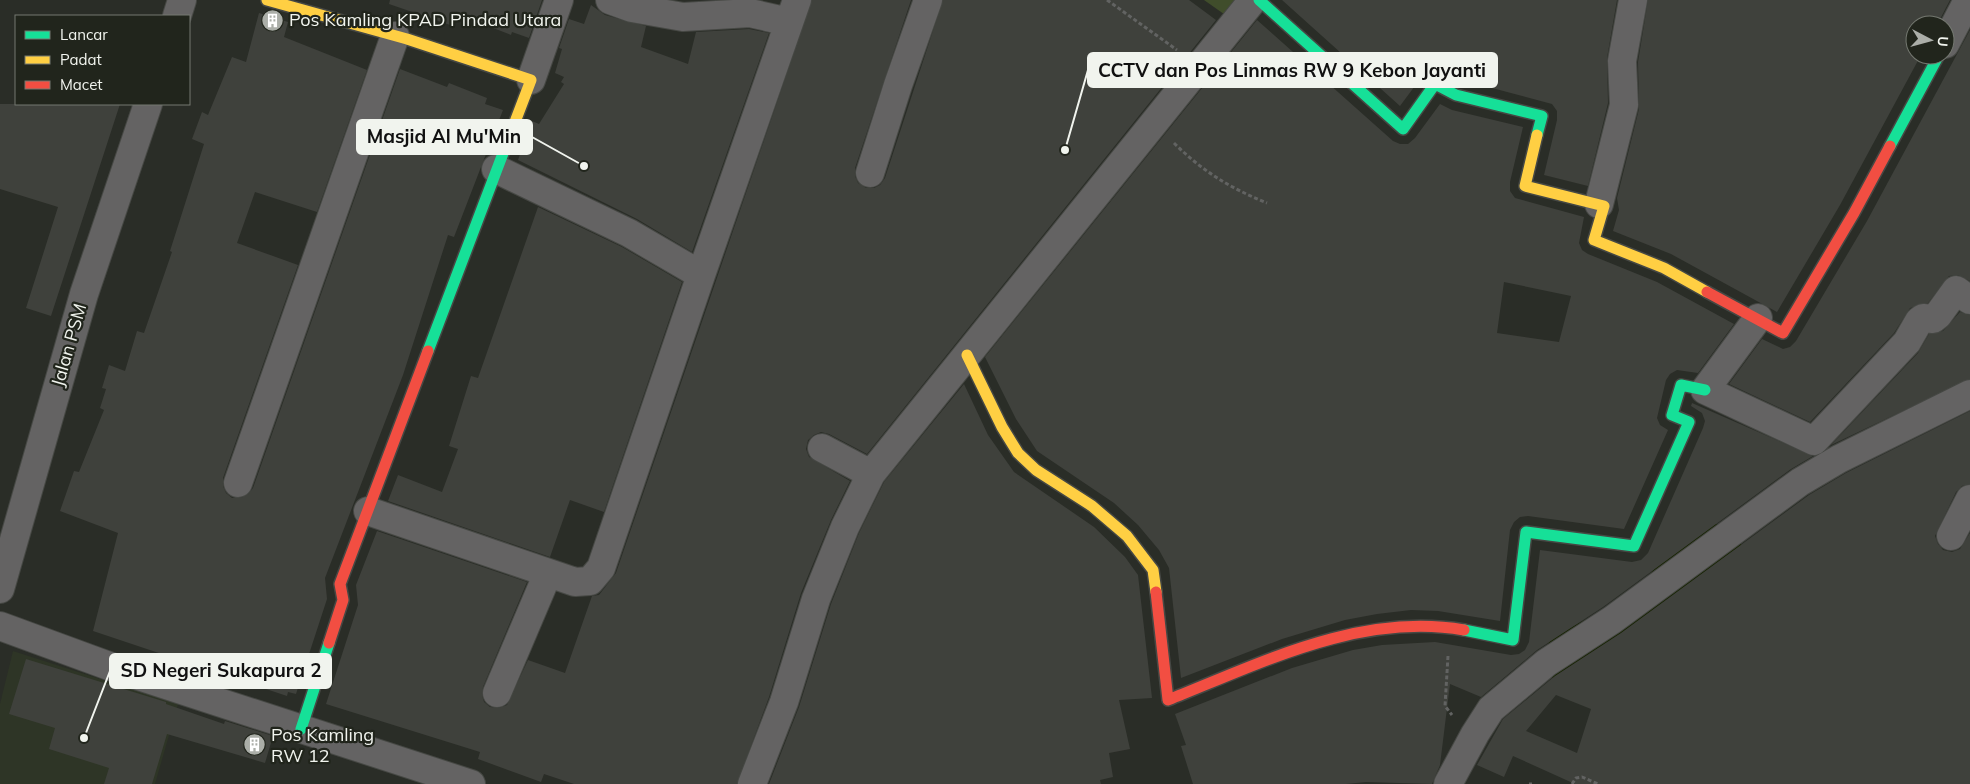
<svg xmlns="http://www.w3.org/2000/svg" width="1970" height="784" font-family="Mulish,sans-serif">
<rect width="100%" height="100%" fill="#2a2d27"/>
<!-- built -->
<path fill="#2e3526" d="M 13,651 L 178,704 L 155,784 L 0,784 L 0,704 Z"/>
<!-- garden -->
<path fill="#404d2b" d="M 1204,0 L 1245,0 L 1231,19 Z"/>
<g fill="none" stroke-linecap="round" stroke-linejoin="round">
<!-- river -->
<path stroke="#182404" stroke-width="54" d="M 1571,658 L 1612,636 L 1660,603 L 1688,572 L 1715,551"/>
</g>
<!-- building -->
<path fill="#3f413c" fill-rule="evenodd" d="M 390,0 L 542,0 L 529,38 L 512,32 L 511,35 L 457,14 L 453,26 L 389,4 Z
M 812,0 L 911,0 L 855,168 L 855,176 L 858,183 L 866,188 L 874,188 L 880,185 L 885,178 L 943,0 L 1189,0 L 1216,20 L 867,454 L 829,434 L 821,432 L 814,435 L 808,440 L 806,449 L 809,457 L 850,481 L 831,520 L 801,593 L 769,697 L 737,784 L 574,784 L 544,774 L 541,782 L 478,759 L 480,752 L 326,704 L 358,605 L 356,585 L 377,531 L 527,582 L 483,687 L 482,695 L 484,702 L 490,707 L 499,708 L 507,705 L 528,660 L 565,673 L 592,596 L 599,595 L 616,573 Z
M 1282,0 L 1617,0 L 1607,58 L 1608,103 L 1588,186 L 1544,175 L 1557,120 L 1557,111 L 1552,104 L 1462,80 L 1435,68 L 1423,75 L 1400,106 Z
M 1648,0 L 1950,0 L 1937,25 L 1915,25 L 1915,55 L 1921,55 L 1840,205 L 1777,312 L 1671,254 L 1613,231 L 1619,210 L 1617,198 L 1639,109 L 1638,62 Z
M 591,5 L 605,15 L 646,26 L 641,47 L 688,64 L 696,32 L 749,29 L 769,33 L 692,252 L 637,219 L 518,160 L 532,121 L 539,124 L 564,84 L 561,82 L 564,77 L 555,73 L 562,49 L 559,48 L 569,19 L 584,24 Z
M 259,13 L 288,22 L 284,37 L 367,70 L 317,212 L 255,192 L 237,243 L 298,265 L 223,478 L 223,486 L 226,493 L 232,498 L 241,498 L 248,494 L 253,488 L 400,69 L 447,87 L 449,83 L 487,98 L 485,104 L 503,110 L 454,237 L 448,235 L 403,375 L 325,578 L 327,599 L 296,694 L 288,692 L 287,696 L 93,631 L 118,533 L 60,511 L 74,471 L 79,472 L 104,410 L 100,408 L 106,389 L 102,388 L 109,365 L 125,371 L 137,331 L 144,333 L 172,252 L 170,251 L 204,144 L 192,139 L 202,112 L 208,115 L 232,57 L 246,62 Z
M 1257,20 L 1393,141 L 1400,144 L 1408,144 L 1415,138 L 1440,104 L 1452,110 L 1523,127 L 1510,182 L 1510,191 L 1515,198 L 1584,217 L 1579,243 L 1582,250 L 1588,254 L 1657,282 L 1734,324 L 1698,373 L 1677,370 L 1670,374 L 1666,380 L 1657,418 L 1660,425 L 1668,430 L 1624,529 L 1528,516 L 1520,517 L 1514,522 L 1510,530 L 1500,621 L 1438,611 L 1411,610 L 1377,614 L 1345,620 L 1282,639 L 1181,678 L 1169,568 L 1159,550 L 1138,525 L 1114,503 L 1037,451 L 1016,419 L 985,357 ZM 1504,282 L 1571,296 L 1559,342 L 1497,333 Z
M 1970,30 L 1970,281 L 1958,275 L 1949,276 L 1928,303 L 1910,308 L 1894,333 L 1810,422 L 1729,384 L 1762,339 L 1783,349 L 1790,347 L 1796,341 L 1867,221 Z
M 0,104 L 120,104 L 51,316 L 26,308 L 58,207 L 0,189 Z
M 538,207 L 622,247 L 682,282 L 604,512 L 570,500 L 550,557 L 388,501 L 398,475 L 442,492 L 458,449 L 449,446 L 471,376 L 478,378 Z
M 1960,312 L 1970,315 L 1970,379 L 1831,445 L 1918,353 L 1929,334 L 1943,331 Z
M 964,384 L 988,435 L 1014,472 L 1094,527 L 1125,557 L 1138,575 L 1152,698 L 1119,700 L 1130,749 L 1109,753 L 1113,777 L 1100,780 L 1101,784 L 769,784 L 799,707 L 831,604 L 859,533 L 884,482 Z
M 1692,403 L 1813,456 L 1791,469 L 1603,607 L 1537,650 L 1481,697 L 1450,684 L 1440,765 L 1432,784 L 1366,782 L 1346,784 L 1193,784 L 1181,746 L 1186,745 L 1175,714 L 1292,668 L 1353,650 L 1382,645 L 1435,642 L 1511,655 L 1519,654 L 1525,650 L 1529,642 L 1540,550 L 1632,562 L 1641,560 L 1648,553 L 1703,428 L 1705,421 L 1702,413 L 1691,406 Z
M 1970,411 L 1970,484 L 1962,486 L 1956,492 L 1935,536 L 1938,544 L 1943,550 L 1952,552 L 1960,549 L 1970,533 L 1970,784 L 1575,784 L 1513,756 L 1504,777 L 1477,765 L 1503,719 L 1555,676 L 1621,633 L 1809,495 L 1846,473 ZM 1556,695 L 1591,709 L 1577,753 L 1526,731 Z
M 26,659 L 166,702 L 166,704 L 224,724 L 225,721 L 273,736 L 265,763 L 167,734 L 152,784 L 104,784 L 109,768 L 49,749 L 55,728 L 9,714 Z"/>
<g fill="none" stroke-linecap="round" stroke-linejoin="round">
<defs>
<path id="street" d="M 610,0 L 632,8 L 683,17 L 750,13 L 789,22
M 177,16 L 182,0
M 1945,44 L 1968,0
M 531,80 L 559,0
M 870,173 L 898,85 L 928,0
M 1599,204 L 1624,105 L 1622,61 L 1633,0
M 701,275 L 797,0
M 1758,318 L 1705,390 L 1814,441 L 1907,342 L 1919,321 L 1923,318 L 1933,319 L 1938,315 L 1956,290 L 1970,300
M 822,448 L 871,474
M 238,483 L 395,36
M 368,511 L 575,582 L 590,581 L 601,568 L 701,275 L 629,233 L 496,169
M 1951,536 L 1970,499
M 0,589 L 84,294 L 148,104
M 0,626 L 120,670 L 471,784
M 497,693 L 548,573
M 752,784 L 784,702 L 816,599 L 845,527 L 871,474 L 1253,0
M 1448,784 L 1475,734 L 1491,709 L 1546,663 L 1612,620 L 1800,482 L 1839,459 L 1970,394"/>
<path id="fast" d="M 1259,0 L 1403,129 L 1435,84 L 1456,95 L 1542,116 L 1537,135
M 1890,146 L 1939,55
M 428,351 L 510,135
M 1464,630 L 1513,640 L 1526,532 L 1634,546 L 1689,422 L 1672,415 L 1681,385 L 1705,390
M 301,729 L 329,643"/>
<path id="slow" d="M 267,0 L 407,39 L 531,80 L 510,135
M 1537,135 L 1525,186 L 1604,206 L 1594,240 L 1664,268 L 1707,292
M 967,355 L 1002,427 L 1018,453 L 1036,470 L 1092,506 L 1127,536 L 1153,570 L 1156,592"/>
<path id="jam" d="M 1707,292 L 1783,333 L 1854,213 L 1890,146
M 1156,592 L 1168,700 C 1261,663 1361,612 1464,630
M 329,643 L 343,600 L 340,584 L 428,351"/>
</defs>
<!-- street casing -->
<use href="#street" stroke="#464844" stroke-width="30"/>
<!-- fast casing -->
<use href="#fast" stroke="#464844" stroke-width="14"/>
<!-- slow casing -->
<use href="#slow" stroke="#464844" stroke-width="14"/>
<!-- jam casing -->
<use href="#jam" stroke="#464844" stroke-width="14"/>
<!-- path -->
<path stroke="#626362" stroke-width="3" stroke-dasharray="4 2.5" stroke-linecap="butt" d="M 1107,0 L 1177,50
M 1174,143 C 1202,171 1230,188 1267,203
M 1448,656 L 1445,706 L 1452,715
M 1529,784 L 1532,784
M 1572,784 L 1576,778 L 1582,777 L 1598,784"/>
<!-- street -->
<use href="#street" stroke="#646363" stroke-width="28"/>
<!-- fast -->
<use href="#fast" stroke="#16e098" stroke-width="11"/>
<!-- slow -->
<use href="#slow" stroke="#ffcf43" stroke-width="11"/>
<!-- jam -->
<use href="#jam" stroke="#f24e42" stroke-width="11"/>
</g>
<!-- icons -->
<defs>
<symbol id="building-disc" viewBox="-11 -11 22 22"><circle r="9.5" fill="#abaea8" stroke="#21251c"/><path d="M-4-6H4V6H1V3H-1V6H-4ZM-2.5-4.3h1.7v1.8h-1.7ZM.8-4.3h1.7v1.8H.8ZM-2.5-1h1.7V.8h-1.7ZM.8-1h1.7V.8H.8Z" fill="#fff"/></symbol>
</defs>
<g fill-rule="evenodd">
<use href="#building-disc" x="260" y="8" width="25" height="25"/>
<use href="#building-disc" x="242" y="732" width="25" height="25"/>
</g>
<g text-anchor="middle" stroke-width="4.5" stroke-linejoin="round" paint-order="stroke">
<!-- poi labels -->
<g font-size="18" fill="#f1f4ee" stroke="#21251c" text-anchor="start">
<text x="289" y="26">Pos Kamling KPAD Pindad Utara</text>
<text x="271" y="741">Pos Kamling<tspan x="271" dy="21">RW 12</tspan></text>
</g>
<!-- street labels -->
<g font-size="18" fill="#f1f4ee" stroke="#21251c">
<text transform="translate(69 345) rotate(-74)" y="6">Jalan PSM</text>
</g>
</g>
<!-- callouts -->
<path fill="none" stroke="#f1f4ee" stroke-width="2" d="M1065 150L1088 70M584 166L532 137M84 738L110 671"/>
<g fill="#f1f4ee" stroke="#21251c" stroke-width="2">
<circle cx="1065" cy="150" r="5"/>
<circle cx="584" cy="166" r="5"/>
<circle cx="84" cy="738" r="5"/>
</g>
<g fill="#f1f4ee" stroke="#f1f4ee" stroke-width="2">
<rect x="1088" y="53" width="409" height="34" rx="5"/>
<rect x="357" y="120" width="175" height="34" rx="5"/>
<rect x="110" y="654" width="221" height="34" rx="5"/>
</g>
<g font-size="19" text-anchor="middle" font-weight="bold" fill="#111">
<text x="1292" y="77">CCTV dan Pos Linmas RW 9 Kebon Jayanti</text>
<text x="444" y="143">Masjid Al Mu'Min</text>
<text x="221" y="677">SD Negeri Sukapura 2</text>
</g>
<!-- legend -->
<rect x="15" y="15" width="175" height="90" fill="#21251c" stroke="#747870"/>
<rect x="25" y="31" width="25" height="8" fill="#16e098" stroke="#747870"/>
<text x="60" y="40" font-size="15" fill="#f1f4ee">Lancar</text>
<rect x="25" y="56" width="25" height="8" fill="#ffcf43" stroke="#747870"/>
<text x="60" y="65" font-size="15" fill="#f1f4ee">Padat</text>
<rect x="25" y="81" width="25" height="8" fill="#f24e42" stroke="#747870"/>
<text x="60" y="90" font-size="15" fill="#f1f4ee">Macet</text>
<!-- north arrow -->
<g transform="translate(1930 40) rotate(96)"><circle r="24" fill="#21251c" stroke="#747870"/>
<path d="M0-4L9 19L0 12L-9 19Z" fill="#abaea8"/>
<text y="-8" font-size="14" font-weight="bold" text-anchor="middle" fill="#f1f4ee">U</text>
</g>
</svg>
